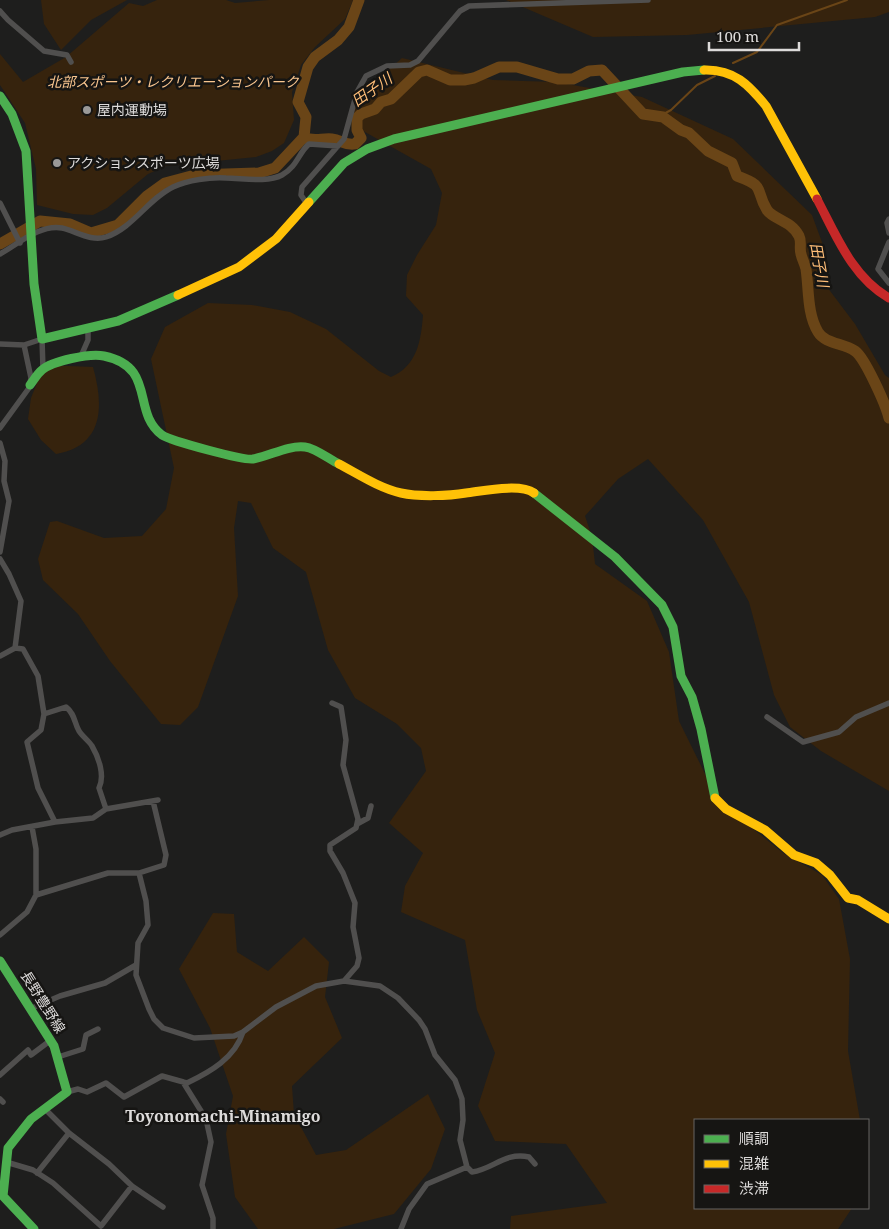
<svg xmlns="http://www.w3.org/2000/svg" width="889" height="1229" font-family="'Noto Serif','Noto Sans JP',serif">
<rect width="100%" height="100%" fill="#1e1e1d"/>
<!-- green -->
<path fill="#36230d" d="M 41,0 L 127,0 L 91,20 L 61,50 L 44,24 Z
M 157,0 L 226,0 L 235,3 L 269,0 L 353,0 L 345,19 L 315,47 L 301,65 L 292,92 L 294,120 L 284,143 L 272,151 L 256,157 L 166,166 L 148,174 L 107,208 L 93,215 L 73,214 L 37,205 L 36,169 L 25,123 L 0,85 L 0,54 L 23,82 L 66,57 L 129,3 L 143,6 Z
M 506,0 L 889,0 L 889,12 L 875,17 L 687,35 L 593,37 Z
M 402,58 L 493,80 L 555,82 L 642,97 L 733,139 L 812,215 L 823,245 L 818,275 L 855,324 L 885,375 L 889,378 L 889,791 L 821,751 L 790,727 L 774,695 L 749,602 L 703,520 L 648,459 L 618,479 L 585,516 L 592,537 L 595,564 L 647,601 L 669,652 L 679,721 L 712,788 L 736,815 L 783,853 L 822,875 L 839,899 L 850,959 L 848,1051 L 860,1120 L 695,1120 L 695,1208 L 852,1208 L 838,1229 L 510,1229 L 511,1216 L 607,1203 L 566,1144 L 495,1141 L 478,1106 L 495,1053 L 477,1010 L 465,940 L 401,912 L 405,886 L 423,853 L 389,823 L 426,771 L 421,748 L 397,724 L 355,698 L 328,650 L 306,572 L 273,548 L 251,503 L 238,501 L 234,528 L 238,596 L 198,707 L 180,725 L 161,724 L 110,661 L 78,614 L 43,580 L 38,559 L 50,522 L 57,521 L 104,538 L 142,536 L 166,509 L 174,468 L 151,359 L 165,327 L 208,303 L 252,305 L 290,312 L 326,329 L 379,371 L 391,377 C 417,366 421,341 423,315 L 406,296 L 407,275 L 417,255 L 436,225 L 442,193 L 431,169 L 365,132 L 347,118 L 365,91 Z
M 44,365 L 93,367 C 104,406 104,446 56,454 L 41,440 L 28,419 L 31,398 Z
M 213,913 L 234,914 L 237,952 L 268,971 L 304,937 L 329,962 L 325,997 L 342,1038 L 292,1086 L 294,1114 L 316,1155 L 346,1150 L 428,1094 L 445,1129 L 431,1169 L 394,1214 L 334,1229 L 258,1229 L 235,1197 L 226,1134 L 233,1096 L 210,1028 L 179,969 Z"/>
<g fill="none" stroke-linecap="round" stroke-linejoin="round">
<!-- stream -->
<path stroke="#6a4517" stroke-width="2" d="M 733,63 L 757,52 L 777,25 L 847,0
M 660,116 L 671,110 L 697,85 L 715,76"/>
<!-- river -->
<path stroke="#6a4517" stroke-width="11" d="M 304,137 C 312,142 322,138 332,139 C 341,140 346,146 355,144 L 361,138 L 357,130 L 357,118 L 361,114 L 375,109 L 381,102 L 391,99 L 419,72 L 427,70 L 450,80 L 464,80 L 474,78 L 499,67 L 517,67 L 558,79 L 573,79 L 589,71 L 602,70 L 643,114 L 663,117 L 681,130 L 689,133 L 708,151 L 732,163 L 737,176 C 767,187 754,188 767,210 C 774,220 791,220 799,236 C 802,242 799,248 801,254 C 802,259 805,264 806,269 C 809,289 807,314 818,332 C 825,344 844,343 855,351 C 865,358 886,405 889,418
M 304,137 L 306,117 L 298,102 L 308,67 L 315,57 L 338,40 L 349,27 L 359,0
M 0,244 L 40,221 L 70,224 L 91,233 L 118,225 L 147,196 L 165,183 L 195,175 L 259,173 L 275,168 L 304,137"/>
<!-- street -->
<path stroke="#504f4e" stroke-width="5.5" d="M 0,11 L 8,20 L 44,51 L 67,55 L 71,62
M 0,203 L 20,243
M 307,204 L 301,195 L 302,187 L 344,139 L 357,92 L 366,76 L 387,66 L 410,65 L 418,61 L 460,11 L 469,6 L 648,0
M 889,219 L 887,223 L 889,233
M 889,242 L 878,269 L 889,283
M 0,254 C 18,244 40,224 62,228 C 76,231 91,242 106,237 C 133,228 148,199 173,187 C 188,180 210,177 226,178 C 242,178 267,183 282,175 C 297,167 299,152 309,144 L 338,146
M 0,344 L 24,345 L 42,339 L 43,369
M 81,356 L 88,340 L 88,330
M 0,428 L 29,388 L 31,378 L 24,345
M 0,443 L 5,461 L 4,481 L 9,501 L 0,552
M 0,559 L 9,574 L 21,601 L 15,648 L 0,656
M 15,648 L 23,649 L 38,676 L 44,714 L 41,730 L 27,742 L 38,788 L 55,822
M 332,703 L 341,707 L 346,740 L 343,765 L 358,819 L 356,828 L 330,845 L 330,851 L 343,873 L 355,903 L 353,927 L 359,958 L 357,966 L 344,981
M 44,714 L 66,707 C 75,714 74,722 79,731 C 83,737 89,741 92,746 C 99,758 105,776 99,788 L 106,809
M 767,717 L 803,742 L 839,732 L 856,717 L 889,703
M 153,801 L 166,855 L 164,865 L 139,873 L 146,901 L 148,925 L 138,943 L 136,975 L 149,1009 L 154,1019 L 163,1028 L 194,1038 L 234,1036 L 243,1032 L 276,1007 L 316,986 L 344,981 L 380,986 L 398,998 L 419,1020 L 425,1029 L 435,1055 L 455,1080 L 462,1099 L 463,1120 L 460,1140 L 467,1167 L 427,1184 L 409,1209 L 401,1229
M 357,824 L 368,818 L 371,806
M 32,827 L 36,849 L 36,895
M 0,835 L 12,830 L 55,822 L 93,818 L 106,809 L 158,800
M 0,935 L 27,912 L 36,895 L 108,873 L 139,873
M 32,1008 L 60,996 L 105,983 L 136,965
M 58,1057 L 83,1049 L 86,1035 L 98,1029
M 0,1075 L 28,1050 L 31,1055 L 51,1040
M 183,1082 L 206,1119 L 211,1142 L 202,1185 L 213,1218 L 213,1229
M 67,1092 L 78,1089 L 87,1092 L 106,1083 L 124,1097 L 162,1076 L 187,1083 C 210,1072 235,1058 243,1032
M 0,1099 L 3,1102
M 69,1133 L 109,1164 L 132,1186
M 6,1162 L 33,1170 L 53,1183 L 101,1226 L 132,1186 L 163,1207
M 467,1167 L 472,1172 C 494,1169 504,1152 529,1157 L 535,1164
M 37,1173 L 69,1133 L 44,1108"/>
<!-- fast -->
<path stroke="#4caf50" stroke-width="9" d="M 0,96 L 12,114 L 26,151 L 34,284 L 42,339 L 118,321 L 178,295
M 309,202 L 344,163 L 367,149 L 394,139 L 683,72 L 704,70
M 30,385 C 34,380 37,374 42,370 C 52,361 90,353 104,356 C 157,367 131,412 162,435 C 171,441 245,461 253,459 C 270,456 288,445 305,447 C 315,448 329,459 339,464
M 534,493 L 615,557 L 662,605 L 673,627 L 681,676 L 692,697 L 701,729 L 715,798
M 0,961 L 54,1046 L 67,1092 L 31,1119 L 8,1148 L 3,1196 L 34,1229"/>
<!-- slow -->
<path stroke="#ffc107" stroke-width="9" d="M 704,70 C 734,69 749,85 766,106 L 817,199
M 178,295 L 239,267 L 276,239 L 309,202
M 339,464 C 358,474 379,488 401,493 C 418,497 449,496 466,493 C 483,491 520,483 534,493
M 715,798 L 726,809 L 765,830 L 794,855 L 816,863 L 830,875 L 848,898 L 858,900 L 889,919"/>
<!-- jam -->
<path stroke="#c62828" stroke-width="9" d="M 817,199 C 836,235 852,277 889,298"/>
</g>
<!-- markers -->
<g fill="#9a9998" stroke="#161513" stroke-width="2">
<circle cx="87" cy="110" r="5"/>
<circle cx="57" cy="163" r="5"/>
</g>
<g text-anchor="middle" stroke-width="5" stroke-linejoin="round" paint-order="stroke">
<!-- park labels -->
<g font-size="14" font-style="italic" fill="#fac68f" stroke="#161513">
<text x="173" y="87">北部スポーツ・レクリエーションパーク</text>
</g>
<!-- poi labels -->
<g font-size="14" fill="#dddbda" stroke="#161513" text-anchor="start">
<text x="97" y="115">屋内運動場</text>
<text x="67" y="168">アクションスポーツ広場</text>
</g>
<!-- street labels -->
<g font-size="14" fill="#dddbda" stroke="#161513">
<text transform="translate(43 1002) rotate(58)" y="5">長野豊野線</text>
</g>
<!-- water labels -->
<g font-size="15" font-style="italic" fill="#febd77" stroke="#161513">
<text transform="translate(372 90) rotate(-35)" y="5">田子川</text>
<text transform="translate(819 265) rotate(80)" y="5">田子川</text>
</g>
<!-- quarter labels -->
<g font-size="16" font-weight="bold" fill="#dddbda" stroke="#161513">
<text x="223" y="1122">Toyonomachi-Minamigo</text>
</g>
</g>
<!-- legend -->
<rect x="694" y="1119" width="175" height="90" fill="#161513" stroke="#666463"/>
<rect x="704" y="1135" width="25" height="8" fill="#4caf50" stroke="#666463"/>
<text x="739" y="1144" font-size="15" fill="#dddbda">順調</text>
<rect x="704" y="1160" width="25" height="8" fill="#ffc107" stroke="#666463"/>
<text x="739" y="1169" font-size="15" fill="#dddbda">混雑</text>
<rect x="704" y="1185" width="25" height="8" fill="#c62828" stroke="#666463"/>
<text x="739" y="1194" font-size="15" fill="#dddbda">渋滞</text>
<!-- scale -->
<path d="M709 42v8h90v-8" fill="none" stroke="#dddbda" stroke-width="2.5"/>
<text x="716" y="42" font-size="15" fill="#dddbda" stroke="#161513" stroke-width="4" paint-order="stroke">100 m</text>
</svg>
